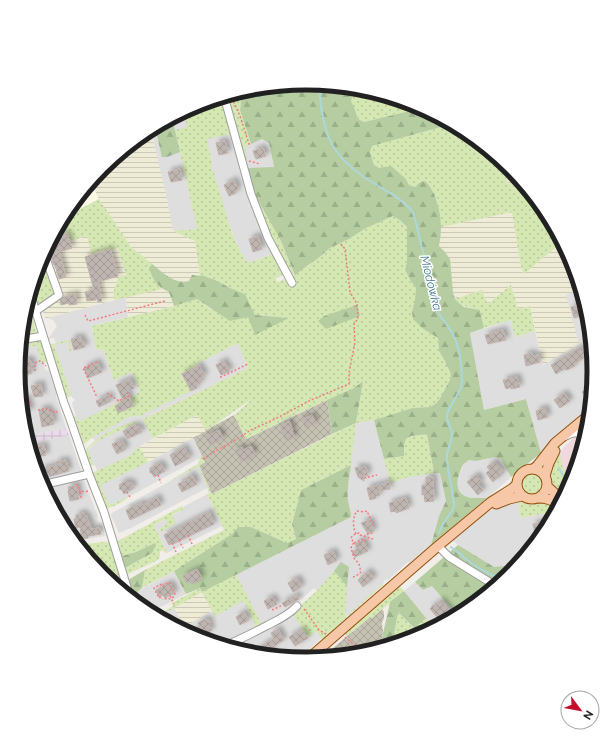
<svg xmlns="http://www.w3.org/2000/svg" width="612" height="742" font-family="Raleway,sans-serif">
<defs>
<pattern id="industrial-grid" width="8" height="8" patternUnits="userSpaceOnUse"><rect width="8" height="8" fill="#e9dbe9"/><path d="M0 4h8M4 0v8" fill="none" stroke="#c8bcc8"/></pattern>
<pattern id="construction-cross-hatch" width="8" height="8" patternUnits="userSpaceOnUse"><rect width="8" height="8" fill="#c5c2b4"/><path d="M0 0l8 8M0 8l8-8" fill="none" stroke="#a9a69a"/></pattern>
<pattern id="farmland-rules" width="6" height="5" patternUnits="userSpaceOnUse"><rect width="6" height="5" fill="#eeebd6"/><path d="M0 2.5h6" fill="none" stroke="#ccc9b7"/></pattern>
<pattern id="grass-dots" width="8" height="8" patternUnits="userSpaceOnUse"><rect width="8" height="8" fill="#d5e7b3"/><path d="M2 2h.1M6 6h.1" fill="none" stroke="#b7c69a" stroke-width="1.8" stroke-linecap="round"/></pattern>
<pattern id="forest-firs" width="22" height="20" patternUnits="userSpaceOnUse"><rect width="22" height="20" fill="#b5cda0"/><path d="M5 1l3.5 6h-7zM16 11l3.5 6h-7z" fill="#9bb08a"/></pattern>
<pattern id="building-cross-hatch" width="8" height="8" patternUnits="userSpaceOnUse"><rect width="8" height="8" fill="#beb5b1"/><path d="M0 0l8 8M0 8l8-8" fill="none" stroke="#a39b98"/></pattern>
<filter id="shadow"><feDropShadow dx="3.5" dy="-3.5" stdDeviation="2" flood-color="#0004"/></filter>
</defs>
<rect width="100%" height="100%" fill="#f1ede9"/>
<!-- residential -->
<path fill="#dfdede" d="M 196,105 L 252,143 L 262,139 L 269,143 L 274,168 L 254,193 L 248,196 L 258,223 L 272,254 L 252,262 L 247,262 L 240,251 L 229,224 L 210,228 L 173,231 L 153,139 L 128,147 L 146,131 Z
M 581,289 L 589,315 L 594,371 L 590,409 L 541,453 L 526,399 L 484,410 L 470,333 L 511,320 L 515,337 L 535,331 L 543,365 L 566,294 Z
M 126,297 L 128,317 L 92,326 L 96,350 L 103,349 L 114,380 L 132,372 L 195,365 L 238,343 L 248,368 L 143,419 L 152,439 L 139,447 L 148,462 L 193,437 L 205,462 L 212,494 L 208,497 L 222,526 L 167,553 L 154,525 L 184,509 L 183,507 L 209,493 L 207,488 L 131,528 L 119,533 L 111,515 L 112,513 L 167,483 L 198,465 L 200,458 L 125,499 L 112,504 L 108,504 L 96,473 L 97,470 L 95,465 L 93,463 L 88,450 L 96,442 L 92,437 L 84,442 L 72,403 L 75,400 L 69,394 L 62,367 L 54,345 L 56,344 L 54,338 L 48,339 L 57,326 L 53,320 L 47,318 Z
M 38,340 L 44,364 L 44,366 L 45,370 L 49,371 L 57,394 L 56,396 L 66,428 L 36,435 L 30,432 L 25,434 L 23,427 L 18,371 L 21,343 Z
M 374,420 L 384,459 L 440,472 L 446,501 L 439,516 L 431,545 L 409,563 L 408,562 L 388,580 L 387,579 L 384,581 L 383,584 L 299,658 L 250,653 L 230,647 L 242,643 L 270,629 L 292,613 L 317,591 L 314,588 L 290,609 L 281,615 L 278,615 L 272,618 L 271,620 L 230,640 L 218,644 L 196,637 L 158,617 L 236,574 L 351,517 L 350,509 L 348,501 L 348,486 L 356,423 Z
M 69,435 L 82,473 L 42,482 L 37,459 L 33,459 L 30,444 Z
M 495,457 L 501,459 L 511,477 L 487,498 L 472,498 L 465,496 L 461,493 L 457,488 L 457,481 L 464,463 L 469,460 L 476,461 Z
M 83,477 L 98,517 L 97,518 L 99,522 L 101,523 L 105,536 L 74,540 L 66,531 L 43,487 Z
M 518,501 L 521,518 L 556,511 L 545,531 L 517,565 L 494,568 L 458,545 L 452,540 L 486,512 L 506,503 Z
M 174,571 L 186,594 L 163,606 L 146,610 L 143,608 L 138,591 Z
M 415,582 L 423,590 L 432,586 L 457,615 L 416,637 L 396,643 L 426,618 L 404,591 Z"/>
<!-- commercial -->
<path fill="#f0d9dc" d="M 585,428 L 586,434 L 571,483 L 562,465 L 560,454 L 563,448 Z"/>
<!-- industrial -->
<path fill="url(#industrial-grid)" d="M 66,428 L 69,435 L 30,444 L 32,455 L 25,434 L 30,432 L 36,435 Z"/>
<!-- education -->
<path fill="#fdf9e5" d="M 91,182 L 99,199 L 62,219 L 67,211 Z"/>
<!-- construction -->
<path fill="url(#construction-cross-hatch)" d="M 327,400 L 332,434 L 212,494 L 199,465 L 205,462 L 193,437 L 234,415 L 246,439 Z
M 382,609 L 384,612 L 384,618 L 382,623 L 383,631 L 382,638 L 383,647 L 362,654 L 342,655 L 340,655 L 333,648 L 370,617 L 372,618 Z"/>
<!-- farmland -->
<path fill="url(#farmland-rules)" d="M 153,139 L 166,194 L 173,231 L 195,241 L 200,276 L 192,275 L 189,281 L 184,283 L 171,278 L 161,289 L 169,292 L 174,306 L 128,317 L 126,297 L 47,318 L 45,318 L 43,311 L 40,261 L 62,219 L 99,199 L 91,182 L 103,167 L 128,147 Z
M 501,160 L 510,168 L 518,178 L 508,184 Z
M 512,212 L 520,262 L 524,273 L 562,242 L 572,261 L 581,289 L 566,295 L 579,344 L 543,365 L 530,306 L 518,309 L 511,285 L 488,304 L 482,290 L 455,299 L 439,246 L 441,227 Z
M 197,415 L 206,431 L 148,462 L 139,447 Z
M 202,592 L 212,611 L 184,627 L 174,608 Z"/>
<!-- grass -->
<path fill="url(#grass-dots)" d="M 357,88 L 362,89 L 416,105 L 422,108 L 364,122 L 358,119 L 354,107 L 350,102 L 352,96 Z
M 249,89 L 241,101 L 240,110 L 251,144 L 245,147 L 248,168 L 281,241 L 295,274 L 316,260 L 330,248 L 349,239 L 366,228 L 393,216 L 401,221 L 407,227 L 407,261 L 405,270 L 412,283 L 416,288 L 415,300 L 422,328 L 438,338 L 439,351 L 445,361 L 450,372 L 451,378 L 439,400 L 435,404 L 430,407 L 412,408 L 374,420 L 356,423 L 351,465 L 301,490 L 292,524 L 296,539 L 287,543 L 251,527 L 238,527 L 232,534 L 174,571 L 142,588 L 145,570 L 224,530 L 208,496 L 207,494 L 210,493 L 198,466 L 167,483 L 176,477 L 198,464 L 200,458 L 202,456 L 205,462 L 199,466 L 212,494 L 356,423 L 363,381 L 354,388 L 299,413 L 246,439 L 234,415 L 253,398 L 206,431 L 197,415 L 152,439 L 143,419 L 248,368 L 238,343 L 195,365 L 195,367 L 182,374 L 191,391 L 140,416 L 127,417 L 122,421 L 93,437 L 84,444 L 83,445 L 73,419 L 76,415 L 78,422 L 140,392 L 132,372 L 114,380 L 103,349 L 96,350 L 92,326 L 174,306 L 197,299 L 211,309 L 248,317 L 288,318 L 255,315 L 245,294 C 240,292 235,291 230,288 C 220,284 210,276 200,276 L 195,241 L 173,231 L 197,229 L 175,130 L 187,127 L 184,111 L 196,105 L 222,97 L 231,134 L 207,139 L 212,164 L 211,166 L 211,170 L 213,170 L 231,230 L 240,251 L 247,262 L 252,262 L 272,254 L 274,255 L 283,273 L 282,276 L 276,278 L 276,280 L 278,282 L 284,279 L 286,280 L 288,283 L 289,284 L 294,282 L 295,281 L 293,276 L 275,245 L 262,217 L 225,96 Z
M 452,124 L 466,132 L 501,160 L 508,184 L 518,178 L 546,211 L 562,242 L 524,274 L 520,262 L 512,212 L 441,227 L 437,201 L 429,185 L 419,183 L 415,187 L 409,185 L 406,179 L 379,168 L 374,165 L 370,152 L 372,146 Z
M 99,199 L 131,247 L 152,264 L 149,268 L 155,282 L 162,289 L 115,300 C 112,290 115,286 119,277 L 126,275 L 118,248 L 92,255 L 87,236 L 70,241 L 67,234 L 55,237 L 54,234 L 62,219 Z
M 41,258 L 55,295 L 39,305 L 35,305 L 31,290 Z
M 511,285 L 518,309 L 530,306 L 535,331 L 515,337 L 511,320 L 484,328 L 480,310 C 470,308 462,307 455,299 L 482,290 L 488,304 Z
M 28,302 L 37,334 L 21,338 L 24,315 Z
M 40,340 L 47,361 L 44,364 L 40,360 L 37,346 L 21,346 L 21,341 Z
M 69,340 L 72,351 L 70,352 L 68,342 L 54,345 L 62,367 L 70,393 L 69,394 L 71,396 L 66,398 L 49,345 Z
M 140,421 L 96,442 L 88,449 L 93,463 L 95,465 L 89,466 L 84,453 C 93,437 123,423 140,421 Z
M 427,433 L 434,473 L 409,477 L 390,483 L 384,459 L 404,456 L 404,445 L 406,439 L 411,436 Z
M 139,447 L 148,462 L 101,485 L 108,503 L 113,504 L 129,496 C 124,502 114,507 105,509 L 93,476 L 94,472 L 128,457 Z
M 560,454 L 562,465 L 571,483 L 563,498 L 560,492 L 554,486 L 551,476 L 551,467 Z
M521 484a11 11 0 1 1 22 0a11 11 0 1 1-22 0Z
M 518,501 L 530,505 L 543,503 L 553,504 L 557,510 L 556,511 L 521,518 Z
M 182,506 L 184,509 L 172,515 L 176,523 L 160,532 L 160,528 L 167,524 L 165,519 L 154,525 L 167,553 L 166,553 L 162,550 L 160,552 L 160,556 L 158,560 L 128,574 L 126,574 L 125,568 L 144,558 L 155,543 L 136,552 L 122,556 L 118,541 Z
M 111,541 L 121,580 L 111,581 L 102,574 L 78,545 Z
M 334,571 L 347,586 L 345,618 L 383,583 L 383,585 L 323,639 L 321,638 L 317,632 L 315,632 L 308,638 L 292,613 L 317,591 Z
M 236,574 L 262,625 L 271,620 L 273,618 L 273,620 L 253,629 L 255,624 L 243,601 L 215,616 L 202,592 L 158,617 L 155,615 C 162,613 167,610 173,606 L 172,604 L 168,605 L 200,588 L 202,592 Z
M 399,585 L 404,591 L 372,618 L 370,617 L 347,636 L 345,633 Z
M 398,612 L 413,628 L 426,618 L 434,628 L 416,637 L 396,643 L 394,634 Z"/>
<!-- forest -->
<path fill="url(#forest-firs)" d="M 306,83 L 357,88 L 352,96 L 351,102 L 354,107 L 358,119 L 364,122 L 422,108 L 452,124 L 372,146 L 370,152 L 374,165 L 379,168 L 391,166 L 406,179 L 409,185 L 415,187 L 419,183 L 425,181 C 436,191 441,213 441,227 C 441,234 440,240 439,246 L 444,251 L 450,259 L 453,293 L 455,299 L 459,303 L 464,307 L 480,310 L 484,328 L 470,333 L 484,410 L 526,399 L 541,453 L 511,477 L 501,459 L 495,457 L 476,461 L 469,460 C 461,465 462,467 459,475 C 455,486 458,496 472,498 C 477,498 482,498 487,498 L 431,545 L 439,516 L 446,501 L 440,473 L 434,473 L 427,434 L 411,436 L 406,439 L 404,445 L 404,456 L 384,459 L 374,420 L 412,408 L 430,407 L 435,404 L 439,400 L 451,378 L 450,372 L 445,361 L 439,351 L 438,338 L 422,328 L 413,319 L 412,312 L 415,300 L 416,288 L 412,283 L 405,270 L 407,261 L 407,227 L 401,221 L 393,216 L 366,228 L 349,239 L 330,248 L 316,260 L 308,265 L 295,275 L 281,241 L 254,193 L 248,168 L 274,167 L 269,143 L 262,139 L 251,144 L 240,110 L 241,101 L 249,89 L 250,88 Z
M 172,118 L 180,152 L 167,157 L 162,157 L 155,127 Z
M 152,264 C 162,272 175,285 189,281 L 192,275 L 204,276 L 215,280 L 232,289 L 245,294 L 255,315 L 289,318 L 255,335 L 248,317 L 230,321 L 197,299 L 174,306 L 169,292 C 157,287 153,280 149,268 Z
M 357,305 L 360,316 L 326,329 L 318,321 L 324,316 Z
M 363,381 L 356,423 L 332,434 L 327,400 L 354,388 Z
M 351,465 C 349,477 347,489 348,501 C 349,506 351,511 351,517 L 202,592 L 200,588 L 186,594 L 174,571 L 232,534 L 238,527 L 251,527 L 287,543 L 296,539 L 292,524 L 301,490 Z
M 155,543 L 156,545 L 152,553 L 125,568 L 122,556 L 136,552 Z
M 458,545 L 494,567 L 517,565 L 509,575 L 466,611 L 457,615 L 432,586 L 423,590 L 415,582 Z
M 341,562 L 349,567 L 347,586 L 334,571 Z
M 145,570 L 142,588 L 138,591 L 139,596 L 133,599 L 128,580 Z
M 404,591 L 426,618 L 414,628 L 398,612 L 394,634 L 396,643 L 383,647 L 382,638 L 390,602 Z"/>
<!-- parking -->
<path fill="#e1e1e1" d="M 315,632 L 317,632 L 321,638 L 301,656 L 290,655 L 309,642 L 311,642 L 311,641 L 309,638 Z"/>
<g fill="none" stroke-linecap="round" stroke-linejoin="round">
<!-- stream -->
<path stroke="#acd8db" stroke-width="2" d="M 320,84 C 319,105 324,131 334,148 C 345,164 364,178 380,187 C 390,193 408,203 413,213 C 417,223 419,235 421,245 C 423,255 428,264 430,274 C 432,283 431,292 433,301 C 437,316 447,322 453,335 C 460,348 462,367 462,382 C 461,396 446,406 447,418 C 448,424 452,429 452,435 C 452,442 447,449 447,456 C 446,459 448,464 448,468 C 450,481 453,493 454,506 L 452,511 L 443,524 L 439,533
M 559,468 L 569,487
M 451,547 L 471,563 L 487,573 L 504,580"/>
</g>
<!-- building -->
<path fill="url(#building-cross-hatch)" stroke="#c2b2ac" filter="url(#shadow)" d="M 225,141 L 228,153 L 219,155 L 216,143 Z
M 263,148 L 266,156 L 256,159 L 253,151 Z
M 180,169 L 182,180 L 171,182 L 168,172 Z
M 234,180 L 238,189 L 235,190 L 236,193 L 229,196 L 224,185 Z
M 67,233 L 72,248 L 59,252 L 66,277 L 59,279 L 55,265 L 54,265 L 49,251 L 46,249 L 52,238 Z
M 258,236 L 262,249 L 253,252 L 249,239 Z
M 110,249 L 118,276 L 98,282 L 102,301 L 98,302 L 96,297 L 95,297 L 96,300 L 87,301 L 85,292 L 94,290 L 85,257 Z
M 76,294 L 77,304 L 69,305 L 69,303 L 61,305 L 60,300 L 64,297 Z
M 585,304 L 588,314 L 574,318 L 571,307 Z
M 503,330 L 506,340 L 488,344 L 485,335 Z
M 81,337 L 82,342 L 84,342 L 85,347 L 74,350 L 71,339 Z
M 581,347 L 587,356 L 574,364 L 575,366 L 567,370 L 564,369 L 556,374 L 551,365 Z
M 532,353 L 532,356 L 539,355 L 540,362 L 526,366 L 524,355 Z
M 29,359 L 33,365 L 31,367 L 32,369 L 31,369 L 32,373 L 24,376 L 20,362 Z
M 224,361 L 230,371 L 221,375 L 216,365 Z
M 97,362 L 102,372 L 88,378 L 84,368 Z
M 199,365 L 205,376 L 200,378 L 202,382 L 196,385 L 197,388 L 191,391 L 182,374 Z
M 517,377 L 520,387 L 511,389 L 511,387 L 506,389 L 503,380 Z
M 130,379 L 134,388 L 127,392 L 133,406 L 118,413 L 115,406 L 124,402 L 116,385 Z
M 593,383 L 591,397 L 588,400 L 582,392 Z
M 41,384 L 43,396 L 34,397 L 31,386 Z
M 564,393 L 570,401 L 560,408 L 554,400 Z
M 109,395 L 111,401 L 99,407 L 96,401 Z
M 27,398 L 31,411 L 22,413 L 21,400 Z
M 48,408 L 49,413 L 52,413 L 54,424 L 42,427 L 39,410 Z
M 545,408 L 548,417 L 538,420 L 536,411 Z
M 312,415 L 316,422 L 306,428 L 301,420 Z
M 289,421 L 293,430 L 292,431 L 295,437 L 286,441 L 281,431 L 282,430 L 280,426 Z
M 135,425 L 136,427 L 139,426 L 142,432 L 127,439 L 123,431 Z
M 219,430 L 223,438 L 210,445 L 205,437 Z
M 122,440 L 126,449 L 117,454 L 112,444 Z
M 44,445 L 46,455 L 34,458 L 32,448 Z
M 251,446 L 255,454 L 247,458 L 248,459 L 241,462 L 235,450 L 242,447 L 243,450 Z
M 184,447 L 190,458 L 175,466 L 170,455 Z
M 66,460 L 69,471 L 44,478 L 42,469 L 57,465 L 56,462 Z
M 494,461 L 504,472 L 493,482 L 486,473 L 490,470 L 487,467 Z
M 160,463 L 165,471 L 154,477 L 152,473 L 150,473 L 150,468 Z
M 360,467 L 361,468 L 366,467 L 368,475 L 363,476 L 364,481 L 358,477 L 355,468 Z
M 192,475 L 197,484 L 182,492 L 178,484 L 187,480 L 186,478 Z
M 476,475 L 481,481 L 478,484 L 483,490 L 478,495 L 467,482 Z
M 426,477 L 433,477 L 434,501 L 425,502 L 424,494 L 422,495 L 422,485 L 426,485 Z
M 126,481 L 128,483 L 131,482 L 134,488 L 124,494 L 122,490 L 119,489 L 120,487 L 119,485 Z
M 389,482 L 390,489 L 378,491 L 380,495 L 376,496 L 376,498 L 370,500 L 367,488 Z
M 77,485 L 79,499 L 70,501 L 68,491 L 69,491 L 68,487 Z
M 157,497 L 161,505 L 130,520 L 126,510 L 142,503 L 143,505 Z
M 406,498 L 409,508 L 396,513 L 396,511 L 391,512 L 389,503 Z
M 209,512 L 214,524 L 173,544 L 173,543 L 169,545 L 164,535 Z
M 84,513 L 85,517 L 87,516 L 88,521 L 89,521 L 91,529 L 100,528 L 101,534 L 88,536 L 88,538 L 82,539 L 80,527 L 76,528 L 74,519 L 76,519 L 76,515 Z
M 370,520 L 374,531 L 368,534 L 361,523 Z
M 551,520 L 545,531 L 537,542 L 533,524 Z
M 363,540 L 368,551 L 355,557 L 352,552 L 357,549 L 355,544 Z
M 333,551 L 337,560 L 328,565 L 324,555 Z
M 197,569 L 202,578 L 198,580 L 198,583 L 196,582 L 192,584 L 190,581 L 187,583 L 183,576 Z
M 368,571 L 374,578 L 363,587 L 358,580 Z
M 297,578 L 302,586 L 299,588 L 299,589 L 293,592 L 288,583 Z
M 170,583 L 175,593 L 165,598 L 163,595 L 159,597 L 156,590 Z
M 297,595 L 299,599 L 285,607 L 282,603 Z
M 272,597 L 277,604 L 268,609 L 264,601 Z
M 441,600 L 451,612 L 440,622 L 436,618 L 437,617 L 430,609 L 433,605 L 434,606 Z
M 244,612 L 249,620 L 240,625 L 236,617 Z
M 205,619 L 210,621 L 209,625 L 212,630 L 205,634 L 206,637 L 203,639 L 199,638 L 194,629 L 200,626 L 198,623 Z
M 278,629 L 284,640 L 269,649 L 276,656 L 254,654 L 263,645 L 274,639 L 271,633 Z
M 302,629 L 308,638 L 295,646 L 289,637 Z"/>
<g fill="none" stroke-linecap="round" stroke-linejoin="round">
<defs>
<path id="minor" d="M 224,96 L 251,194 L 268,238 L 292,283
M 30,293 L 64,403 L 69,416 L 89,474 L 104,512 L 130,597
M 36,311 L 59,295 L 44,253
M 21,340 L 43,336
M 566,436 C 572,433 575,432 582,434 L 584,441
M 42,485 L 89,474
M 438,546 L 449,557 L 496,586
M 224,646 C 239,640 253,633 268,625 C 278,620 289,615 297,606"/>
<path id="major" d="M517 484a15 15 0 1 1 30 0a15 15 0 1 1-30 0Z
M 533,469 L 537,466 L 555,443 L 590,414
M 545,476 L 549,463 L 555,451
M 547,486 L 562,500
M 538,498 C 547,498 552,500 559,505
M 496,504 L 509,499 L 522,496
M 308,659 L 438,546 L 491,502 L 513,488 L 517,484"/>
</defs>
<!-- minor casing -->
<use href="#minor" stroke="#9e9e9e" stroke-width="9"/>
<!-- major casing -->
<use href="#major" stroke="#93500b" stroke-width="11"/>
<!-- path -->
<path stroke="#f17a81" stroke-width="1.5" stroke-dasharray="2 2" stroke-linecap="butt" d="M 232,98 L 240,116 L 250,147
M 249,161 L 260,164
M 85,315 L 88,321 L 165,301
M 97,362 L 83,368 L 97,397
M 35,371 L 35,363 L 40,361 L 46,366
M 220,377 L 221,377 L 248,364
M 107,393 L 119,401 L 129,396 L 127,391
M 21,399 L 28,397 L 31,406
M 38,410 L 48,408 L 53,412 L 56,411 L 59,414
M 203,459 L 217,450 L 229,444 L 251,430 L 277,418 L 311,400 L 349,384 L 349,373 L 355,342 L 354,324 L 357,320 L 358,315 L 357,304 L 350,292 L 345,249 L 340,243
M 158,475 L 161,483
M 364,478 L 377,475
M 76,485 L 78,485 L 78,488 L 79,488 L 80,492
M 562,490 L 569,483 L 571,483
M 127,492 L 131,499
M 81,498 L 80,492 C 83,491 85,492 88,491
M 356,534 C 353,528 352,517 357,511 L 364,512 L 367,511 L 373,525
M 188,535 L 192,544
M 364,537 L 365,535 L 373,533
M 179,540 L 183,548
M 172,543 L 176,552
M 354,543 L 364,539 L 366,542
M 353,577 L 356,576 L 361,572 L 359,564 L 354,558 L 351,548 L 352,545 L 354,543 L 351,538 L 353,535 L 359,533 L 360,535 L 373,539
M 170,596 L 174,604
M 161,597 L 159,598 L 154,588 L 162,584 L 163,586 L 169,582 L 175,594 C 172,601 168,598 162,599
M 304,609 L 319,630 L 326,634
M 272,610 L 283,605
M 162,619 L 171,614 L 176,625 L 175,626
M 345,637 L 353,644 L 367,650"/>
<!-- minor -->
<use href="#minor" stroke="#fff" stroke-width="7"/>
<!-- major -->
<use href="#major" stroke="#f6c8a8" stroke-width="9"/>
</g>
<g text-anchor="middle" stroke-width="3" stroke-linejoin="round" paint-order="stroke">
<!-- water labels -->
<g font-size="12" font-style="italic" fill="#497b94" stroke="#fff">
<text transform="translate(431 283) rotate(76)" y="4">Miodówka</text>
</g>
</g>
<!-- crop -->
<path d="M0 0H612V742H0ZM25 371a281 281 0 1 1 562 0a281 281 0 1 1-562 0Z" fill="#fff" fill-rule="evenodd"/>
<path fill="none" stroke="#212121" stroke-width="5" d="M25 371a281 281 0 1 1 562 0a281 281 0 1 1-562 0Z"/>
<!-- north arrow -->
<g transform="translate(580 710) rotate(122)"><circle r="19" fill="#ffffff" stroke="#a6a6a6"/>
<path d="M0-3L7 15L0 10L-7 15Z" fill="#c40e2c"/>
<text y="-6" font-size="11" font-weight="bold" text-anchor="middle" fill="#212121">N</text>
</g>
</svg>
